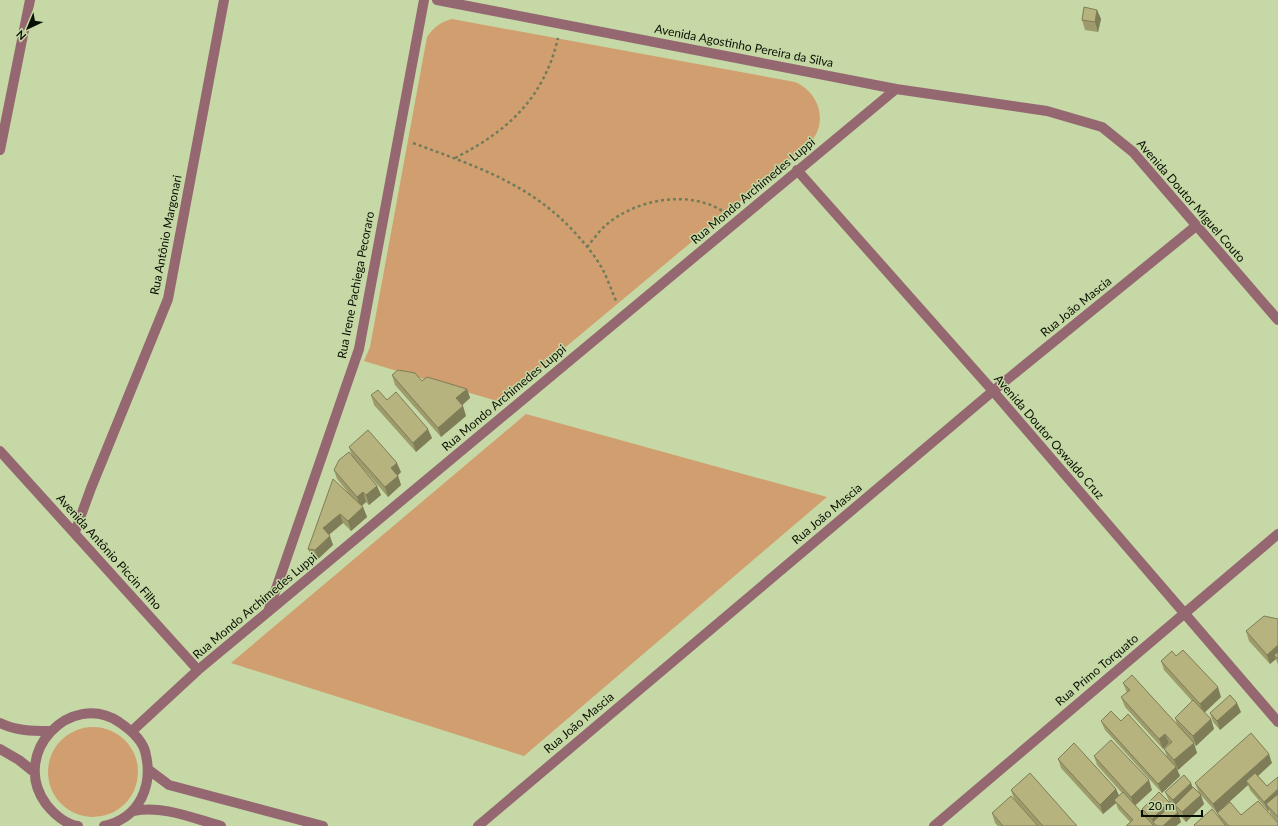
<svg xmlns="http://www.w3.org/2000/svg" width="1278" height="826" font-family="Lato,sans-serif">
<rect width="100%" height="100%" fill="#c5d8a5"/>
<!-- green -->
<path fill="#d19f6f" d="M 452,19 L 795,82 C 819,92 829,122 810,143 L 500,402 L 364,361 L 370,347 L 427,37 C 434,27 440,22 452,19 Z
M 526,414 L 827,497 L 524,756 L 231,663 Z
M48 772a45 45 0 1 1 90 0a45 45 0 1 1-90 0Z"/>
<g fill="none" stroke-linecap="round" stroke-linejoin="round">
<!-- path -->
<path stroke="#707d5b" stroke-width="2.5" stroke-dasharray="3 3" stroke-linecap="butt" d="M 413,143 C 475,166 532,184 577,235 C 587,246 596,257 603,270 C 608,280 612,292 617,303
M 455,158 C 508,131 544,98 558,38
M 587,247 C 593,240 599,231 606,225 C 636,199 690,189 724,212"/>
<!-- minor -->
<path stroke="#946771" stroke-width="10" d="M 437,0 L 896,89 L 1047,111 L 1102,127 L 1133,152 L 1278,320
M 0,150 L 30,0
M 797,170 L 993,391 L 1278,722
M 0,451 L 198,670
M 75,532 L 91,488 L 168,299 L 224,0
M 268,612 L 359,349 L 424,0
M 0,723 C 17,731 32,731 50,731
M 132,731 L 198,670 L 896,89
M 0,749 L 19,760 L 34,772
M 149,770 L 169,785 L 323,826
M 133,811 C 163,805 192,818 221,826
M 78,826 C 65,824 54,814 46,804 C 9,753 71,690 119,722 C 129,729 141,738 145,751 C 154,785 140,818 104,826
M 478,826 L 993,391 L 1196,226
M 934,826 L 1278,534"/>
</g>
<!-- wall -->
<path fill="#9d9a6c" d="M 1097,10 L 1101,19 L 1098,32 L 1085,30 L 1082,20 Z
M 392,375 L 467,389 L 470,398 L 462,405 L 466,416 L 441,437 L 395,385 Z
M 371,395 L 387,400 L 432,438 L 416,452 L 374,405 Z
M 349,447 L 401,472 L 398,475 L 401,485 L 388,497 L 355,459 L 377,486 L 381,495 L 369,505 L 366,502 L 362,506 L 363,507 L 367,517 L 351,531 L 343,523 L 329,535 L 333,545 L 318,559 L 312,558 L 308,549 L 351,496 L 337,479 L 334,470 L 352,456 Z
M 1278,619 L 1278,665 L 1276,659 L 1270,664 L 1249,641 L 1246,631 Z
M 1176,656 L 1221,697 L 1204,713 L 1211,719 L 1214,729 L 1196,746 L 1193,742 L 1197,753 L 1178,770 L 1177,769 L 1180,776 L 1162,793 L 1105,730 L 1101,721 L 1121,721 L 1167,756 L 1164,749 L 1169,744 L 1169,743 L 1163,749 L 1125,707 L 1121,697 L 1127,693 L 1123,683 L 1177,725 L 1175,718 L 1192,701 L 1164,670 L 1161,661 Z
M 1241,712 L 1220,730 L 1213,722 L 1210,713 Z
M 1094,756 L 1152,790 L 1135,806 L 1144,816 L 1142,809 L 1169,801 L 1165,792 L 1193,788 L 1204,804 L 1186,822 L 1178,814 L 1177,809 L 1176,810 L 1170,802 L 1171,805 L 1181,822 L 1176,826 L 1126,826 L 1130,822 L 1118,809 L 1116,803 L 1103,814 L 1061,768 L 1058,759 L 1116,789 L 1119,796 L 1122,793 L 1097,765 Z
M 1272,763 L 1258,776 L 1267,786 L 1278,777 L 1278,823 L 1270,813 L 1269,810 L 1268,811 L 1250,790 L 1248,785 L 1217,813 L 1199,793 L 1195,783 Z
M 1011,790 L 1077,826 L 1038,826 L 1014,799 Z
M 992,813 L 1038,826 L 998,826 L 995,823 Z
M 1217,813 L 1241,815 L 1278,826 L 1194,826 L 1194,825 L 1220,819 Z"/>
<!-- shaded-wall -->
<path fill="#7f7d58" d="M 1097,10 L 1101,19 L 1098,32 L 1095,22 Z
M 467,389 L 470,398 L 459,408 L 456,398 Z
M 463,406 L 466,416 L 441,437 L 438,428 Z
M 428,429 L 432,438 L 416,452 L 413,443 Z
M 397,463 L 401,472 L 395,478 L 391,468 Z
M 398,476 L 401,485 L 388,497 L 385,487 Z
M 377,486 L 381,495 L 369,505 L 366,495 Z
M 363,492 L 366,502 L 360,507 L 357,497 Z
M 363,507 L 367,517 L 351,531 L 348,521 Z
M 340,514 L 343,523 L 326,537 L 323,528 Z
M 330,536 L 333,545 L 318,559 L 315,550 Z
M 1278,645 L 1278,657 L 1274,655 L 1276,659 L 1270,664 L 1267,655 Z
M 1218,687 L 1221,697 L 1203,714 L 1200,704 Z
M 1237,703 L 1241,712 L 1220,730 L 1217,721 Z
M 1211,719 L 1214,729 L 1196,746 L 1193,736 Z
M 1165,734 L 1169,743 L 1163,749 L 1159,739 Z
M 1194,743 L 1197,753 L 1178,770 L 1174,760 Z
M 1269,754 L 1272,763 L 1249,784 L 1246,781 L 1248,785 L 1217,813 L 1213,804 Z
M 1176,767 L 1180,776 L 1162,793 L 1158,784 Z
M 1149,780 L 1152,790 L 1134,806 L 1131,797 Z
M 1191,783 L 1195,793 L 1175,805 L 1177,809 L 1176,810 L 1173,800 Z
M 1116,789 L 1120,798 L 1114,800 L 1116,803 L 1103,814 L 1100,805 Z
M 1278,789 L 1278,802 L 1266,804 L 1269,810 L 1268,811 L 1264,802 Z
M 1201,795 L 1204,804 L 1186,822 L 1182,812 Z
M 1169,802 L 1173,812 L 1153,822 L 1154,826 L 1152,819 Z
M 1178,812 L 1181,822 L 1176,826 L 1163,826 Z"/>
<!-- building -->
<path fill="#b6b37e" stroke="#7f7d58" d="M 1084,7 L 1097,10 L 1095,22 L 1082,20 Z
M 398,370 L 415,373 L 422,381 L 427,377 L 467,389 L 456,398 L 463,406 L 438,428 L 392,375 Z
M 378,390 L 387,400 L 396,392 L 428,429 L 413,443 L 371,395 Z
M 368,430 L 397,463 L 391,468 L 398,476 L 385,487 L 349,447 Z
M 349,452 L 377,486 L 366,495 L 363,492 L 357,497 L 334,470 L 339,460 Z
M 333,479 L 363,507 L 348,521 L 340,514 L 323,528 L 330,536 L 315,550 L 308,549 Z
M 1264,616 L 1278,619 L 1278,645 L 1267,655 L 1246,631 Z
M 1183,650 L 1218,687 L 1200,704 L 1161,661 L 1172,651 L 1176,656 Z
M 1278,652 L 1278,659 L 1274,655 Z
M 1132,675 L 1194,743 L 1174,760 L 1164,749 L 1172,742 L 1165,734 L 1159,739 L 1121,697 L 1130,690 L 1123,683 Z
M 1230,695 L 1237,703 L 1217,721 L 1210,713 Z
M 1193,700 L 1211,719 L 1193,736 L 1175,718 Z
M 1111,711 L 1121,721 L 1128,714 L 1176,767 L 1158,784 L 1101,721 Z
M 1251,733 L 1269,754 L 1213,804 L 1195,783 Z
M 1111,740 L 1149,780 L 1131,797 L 1094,756 Z
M 1074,743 L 1116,789 L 1100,805 L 1058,759 Z
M 1030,773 L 1077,826 L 1043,826 L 1011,790 Z
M 1255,773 L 1267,786 L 1278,777 L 1278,789 L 1264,802 L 1246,781 Z
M 1184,775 L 1191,783 L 1173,800 L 1165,792 Z
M 1193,787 L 1201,795 L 1182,812 L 1175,805 Z
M 1123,792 L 1154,826 L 1126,826 L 1133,820 L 1114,800 Z
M 1159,792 L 1169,802 L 1152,819 L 1142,809 Z
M 1278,794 L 1278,817 L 1266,804 Z
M 1011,796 L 1038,826 L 1003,826 L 992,813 Z
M 1258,801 L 1278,823 L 1278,826 L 1229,826 L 1217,813 L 1230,802 L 1241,815 Z
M 1171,805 L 1178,812 L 1163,826 L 1157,826 L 1153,822 Z
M 1212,809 L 1226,826 L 1195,826 L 1194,825 Z"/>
<g text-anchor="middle" stroke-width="3" stroke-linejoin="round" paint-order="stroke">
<!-- street labels -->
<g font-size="12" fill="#080e00" stroke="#c5d8a5">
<text transform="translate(744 46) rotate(11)" y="4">Avenida Agostinho Pereira da Silva</text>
<text transform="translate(753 191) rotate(-40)" y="4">Rua Mondo Archimedes Luppi</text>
<text transform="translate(1191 201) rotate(49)" y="4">Avenida Doutor Miguel Couto</text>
<text transform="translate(166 235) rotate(-79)" y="4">Rua Antônio Margonari</text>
<text transform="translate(356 285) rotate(-79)" y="4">Rua Irene Pachiega Pecoraro</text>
<text transform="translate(1076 307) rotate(-39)" y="4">Rua João Mascia</text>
<text transform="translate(504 398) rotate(-40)" y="4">Rua Mondo Archimedes Luppi</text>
<text transform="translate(1049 437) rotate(49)" y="4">Avenida Doutor Oswaldo Cruz</text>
<text transform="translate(827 514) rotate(-40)" y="4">Rua João Mascia</text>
<text transform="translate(109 552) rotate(48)" y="4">Avenida Antônio Piccin Filho</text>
<text transform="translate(255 606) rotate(-40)" y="4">Rua Mondo Archimedes Luppi</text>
<text transform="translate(1097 670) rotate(-40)" y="4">Rua Primo Torquato</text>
<text transform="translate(579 723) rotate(-40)" y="4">Rua João Mascia</text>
</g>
</g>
<!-- north arrow -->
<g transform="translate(28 28) rotate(224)" stroke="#c5d8a5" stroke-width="3" paint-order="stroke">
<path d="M0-3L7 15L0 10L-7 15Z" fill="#080e00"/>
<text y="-6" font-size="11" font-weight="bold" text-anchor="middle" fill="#080e00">N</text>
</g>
<!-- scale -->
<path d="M1142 810v6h60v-6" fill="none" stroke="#080e00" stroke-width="2"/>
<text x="1148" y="810" font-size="12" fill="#080e00" stroke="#c5d8a5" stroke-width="3" paint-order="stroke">20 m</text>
</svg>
